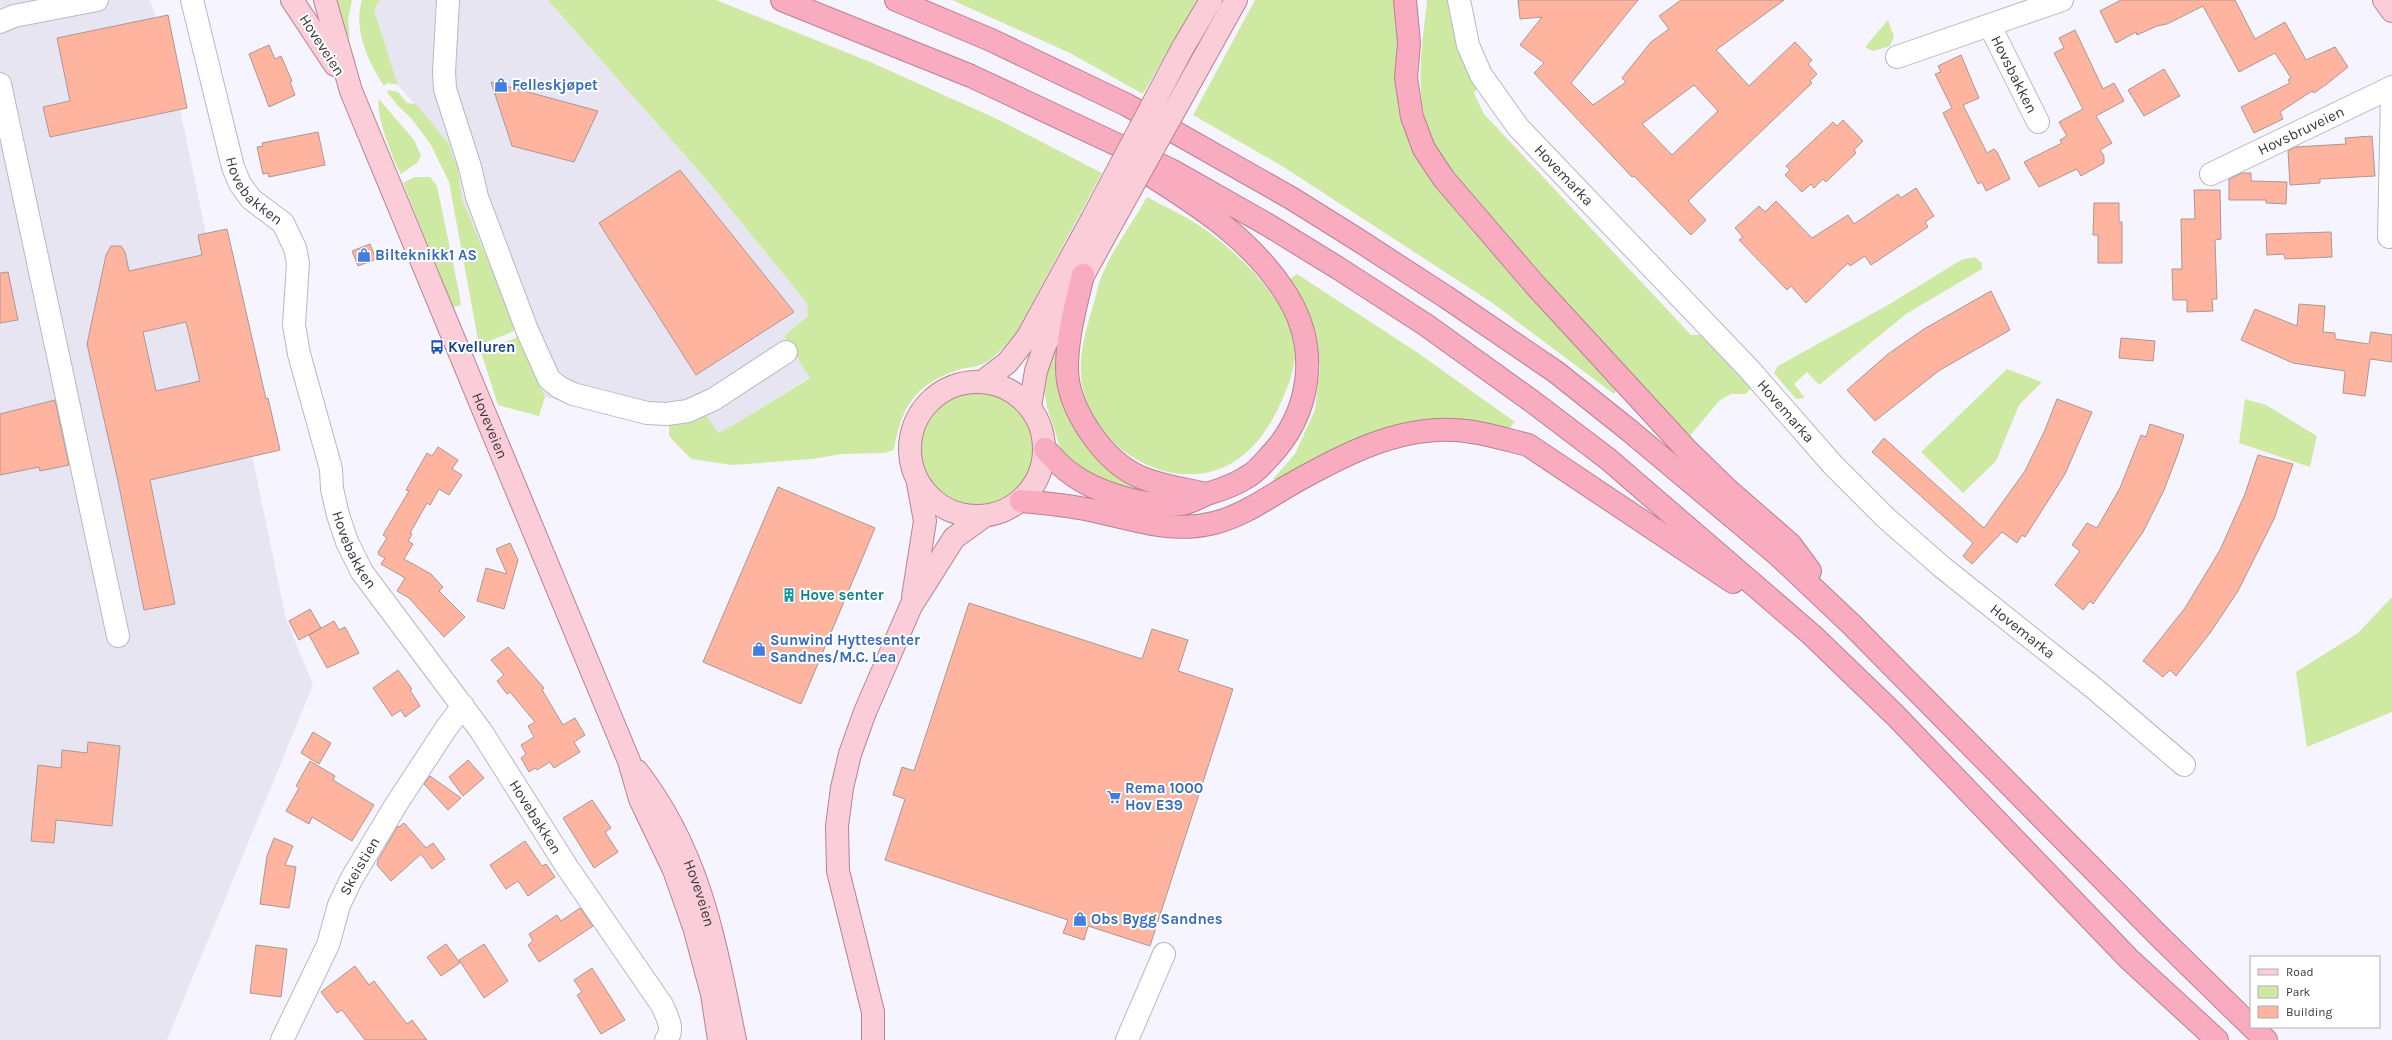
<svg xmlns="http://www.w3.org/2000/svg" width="2392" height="1040" font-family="Karla,sans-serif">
<rect width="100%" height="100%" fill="#f6f4ff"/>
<!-- built -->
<path fill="#e8e5f3" d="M 0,0 L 150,0 L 168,51 L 286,619 L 313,685 L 167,1040 L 0,1040 Z
M 380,0 L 548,0 L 706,179 L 807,303 L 808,316 L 784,336 L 810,377 L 737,423 L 718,433 L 625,416 L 545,397 L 462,199 L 458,169 L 448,143 L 398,85 L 374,10 Z"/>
<!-- green -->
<path fill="#cee9a2" d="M 334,0 L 352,0 L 348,19 L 350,39 L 340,23 Z
M 362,0 L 380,0 L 374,10 L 398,85 L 387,83 L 384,86 C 368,62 353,28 362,0 Z
M 548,0 L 716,0 L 868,61 L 995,118 L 1102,173 L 1016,333 C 1006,344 997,356 985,363 C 976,368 964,367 955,371 C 914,386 901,408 894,450 L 884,453 L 842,454 L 812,459 L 733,465 L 691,459 L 669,436 L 669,424 L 706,415 L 718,433 L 737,423 L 810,378 L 784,336 L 808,316 L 807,303 L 706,179 Z
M 952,0 L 1197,0 L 1143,94 L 1070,53 Z
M 1255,0 L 1399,0 L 1395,81 L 1403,120 L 1619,388 L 1614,394 L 1491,302 L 1282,166 L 1193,115 Z
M 1427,0 L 1451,0 L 1468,66 L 1477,89 L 1474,93 L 1484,114 L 1691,335 L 1702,335 L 1753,386 L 1746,394 L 1731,394 L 1720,400 L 1688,438 L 1467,193 C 1453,173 1436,152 1428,128 C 1414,87 1423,41 1427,0 Z
M 1888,20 L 1894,37 L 1890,46 L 1873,51 L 1865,47 Z
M 389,90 L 398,92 L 407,103 L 416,104 L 448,143 L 458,169 L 462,199 L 517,330 L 479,345 L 449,182 L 431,145 L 411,118 L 398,106 L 387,92 Z
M 379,99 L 414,140 L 421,155 L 417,163 L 401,174 C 393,160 375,114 379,99 Z
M 414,177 L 430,177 L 437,186 L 459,292 L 461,305 L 453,307 L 403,183 Z
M 1147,197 C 1165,207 1186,216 1203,228 C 1241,255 1303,313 1294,364 C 1291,381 1284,396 1277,411 C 1264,437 1243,463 1213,471 C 1184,479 1156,472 1131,456 C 1119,449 1109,438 1101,427 C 1072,387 1079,353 1092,309 C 1096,297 1098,284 1103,273 C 1114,247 1133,222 1147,197 Z
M 1975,257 L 1982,263 L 1982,269 L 1906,314 L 1819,385 L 1807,372 L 1794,384 L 1805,398 L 1796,399 L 1774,373 L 1778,366 L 1888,305 L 1961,260 Z
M 1297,274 L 1418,353 L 1515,422 L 1508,430 L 1472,422 L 1278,481 L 1273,479 L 1295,454 L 1315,410 L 1320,366 L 1313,327 L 1289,280 Z
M 1056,334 C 1063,390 1064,440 1116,475 C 1126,482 1139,486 1150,491 L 1148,494 L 1082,472 L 1061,450 L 1047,407 L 1042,379 Z
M 520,336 L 545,397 L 539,416 L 498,405 L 481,352 Z
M 2007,369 L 2042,382 L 2019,405 L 1996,461 L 1963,493 L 1921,452 Z
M919 449a57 57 0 1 1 114 0a57 57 0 1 1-114 0Z
M 2245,399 L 2266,405 L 2317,436 L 2310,467 L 2239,443 Z
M 2392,597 L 2392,712 L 2307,747 L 2296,672 L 2358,633 Z"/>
<!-- building -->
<path fill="#feb49f" stroke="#ab9792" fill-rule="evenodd" d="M 1518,0 L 1638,0 L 1571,83 L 1593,105 L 1626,82 L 1622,78 L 1651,42 L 1669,29 L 1659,16 L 1681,0 L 1784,0 L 1716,50 L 1749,86 L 1795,42 L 1812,60 L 1808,64 L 1817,74 L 1810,81 L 1812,83 L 1688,201 L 1706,220 L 1691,235 L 1634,176 L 1632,177 L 1534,73 L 1544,63 L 1520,45 L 1542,17 L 1520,19 ZM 1694,85 L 1718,111 L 1672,155 L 1642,124 Z
M 2121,0 L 2235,0 L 2255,39 L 2285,22 L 2306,60 L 2335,47 L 2348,67 L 2328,83 L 2314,93 L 2312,91 L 2280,112 L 2283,119 L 2254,133 L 2241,107 L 2290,83 L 2288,80 L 2291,78 L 2275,53 L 2239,72 L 2203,6 L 2167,24 L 2157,26 L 2137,35 L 2136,32 L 2116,43 L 2100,11 Z
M 168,15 L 187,108 L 50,137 L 43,107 L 70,101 L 57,38 Z
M 2075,30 L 2103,89 L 2114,83 L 2124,101 L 2096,116 L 2112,143 L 2100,150 L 2104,156 L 2104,163 L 2081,176 L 2077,169 L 2039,187 L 2024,162 L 2062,143 L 2060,140 L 2067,136 L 2059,122 L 2083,109 L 2054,53 L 2064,48 L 2059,38 Z
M 269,45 L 275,59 L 281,56 L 292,81 L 290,82 L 295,95 L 269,107 L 249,54 Z
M 1961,55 L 1979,98 L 1963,105 L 1987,153 L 1994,149 L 1997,152 L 2010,179 L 1986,191 L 1982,182 L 1978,184 L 1943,113 L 1952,108 L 1935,74 L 1941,72 L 1938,66 Z
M 2164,69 L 2180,96 L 2144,116 L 2128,90 Z
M 491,82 L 598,111 L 574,162 L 512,146 Z
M 1843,120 L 1863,141 L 1854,150 L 1856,153 L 1826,182 L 1823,179 L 1814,188 L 1811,184 L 1802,192 L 1785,175 L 1790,170 L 1786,166 L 1833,122 L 1837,126 Z
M 318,132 L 325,165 L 269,177 L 268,173 L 263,174 L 257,147 L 263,146 L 262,143 Z
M 2372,136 L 2375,176 L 2320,179 L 2320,183 L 2290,185 L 2288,151 L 2295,147 L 2346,144 L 2345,138 Z
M 680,170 L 794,312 L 696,375 L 599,223 Z
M 2242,173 L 2251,173 L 2251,181 L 2287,182 L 2286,204 L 2266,203 L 2266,200 L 2229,200 L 2229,179 Z
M 1916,188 L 1934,216 L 1925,222 L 1928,227 L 1871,265 L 1865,256 L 1850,266 L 1848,263 L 1806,303 L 1791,286 L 1787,290 L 1739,240 L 1743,237 L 1735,228 L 1759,206 L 1765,212 L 1776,201 L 1812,238 L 1848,215 L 1854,224 L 1898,194 L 1901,198 Z
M 2194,190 L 2220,190 L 2221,239 L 2215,240 L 2217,299 L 2212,299 L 2213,311 L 2187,312 L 2187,300 L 2173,300 L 2172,269 L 2182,269 L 2181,219 L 2195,219 Z
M 2094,203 L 2119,203 L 2119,222 L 2122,222 L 2122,263 L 2098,263 L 2098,235 L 2093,235 Z
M 227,229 L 266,399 L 268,398 L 280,450 L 150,480 L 175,604 L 144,610 L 118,481 L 87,344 L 106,255 L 111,246 L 121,246 L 125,252 L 129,271 L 202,255 L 198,235 ZM 186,322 L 200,381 L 156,391 L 143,332 Z
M 2331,232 L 2332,257 L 2285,259 L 2284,254 L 2267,255 L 2266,234 Z
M 370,244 L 376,259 L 358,266 L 352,251 Z
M 8,272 L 18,320 L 0,323 L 0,273 Z
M 1991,291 L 2010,330 L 1940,370 L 1875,421 L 1847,390 L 1888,354 L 1924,329 Z
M 2299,304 L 2325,306 L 2323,332 L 2335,333 L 2335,339 L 2369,344 L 2371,332 L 2392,335 L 2392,362 L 2370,359 L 2365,396 L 2343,393 L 2345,371 L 2293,363 L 2241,340 L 2255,309 L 2297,326 Z
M 2121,338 L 2155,341 L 2153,361 L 2119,358 Z
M 2057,399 L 2092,412 L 2065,474 L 2025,537 L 2022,535 L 2017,543 L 2002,532 L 1972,564 L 1963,556 L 1973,543 L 1872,452 L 1884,438 L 1984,528 L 2025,471 L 2045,430 Z
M 55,400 L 69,465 L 40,471 L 39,467 L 0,475 L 0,414 Z
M 2150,424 L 2184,435 L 2177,456 L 2164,490 L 2143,532 L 2093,604 L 2090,601 L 2083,610 L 2055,585 L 2080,551 L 2072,545 L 2087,523 L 2097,528 L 2120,488 L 2141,435 L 2146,437 Z
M 438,447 L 458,460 L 452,469 L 462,475 L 449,495 L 439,489 L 430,505 L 427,503 L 410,533 L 412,534 L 408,541 L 413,544 L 404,559 L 431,574 L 443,587 L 439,591 L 465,617 L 444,637 L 409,598 L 397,591 L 405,578 L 381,564 L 385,558 L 379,555 L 378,552 L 387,538 L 383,535 L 409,491 L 406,490 L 415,474 L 427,453 L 432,456 Z
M 2258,455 L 2293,464 L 2274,519 L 2238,591 L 2210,633 L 2176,676 L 2170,670 L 2163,677 L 2143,661 L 2185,608 L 2220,550 L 2245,494 Z
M 778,487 L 875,528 L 801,704 L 703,662 Z
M 510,543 L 518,560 L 504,609 L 477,601 L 486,568 L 507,574 L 496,549 Z
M 969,603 L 1142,659 L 1152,629 L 1188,640 L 1178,671 L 1233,689 L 1150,946 L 1088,926 L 1084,940 L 1063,933 L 1068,920 L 885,860 L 905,799 L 893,795 L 902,767 L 914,771 Z
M 310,609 L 321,628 L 299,640 L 289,621 Z
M 334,621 L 339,630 L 345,627 L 359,653 L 327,668 L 309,635 Z
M 508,647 L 544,688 L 542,690 L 563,725 L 575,718 L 585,735 L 574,742 L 580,752 L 554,768 L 550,762 L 537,770 L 535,768 L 529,772 L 521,758 L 526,754 L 521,745 L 534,737 L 528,726 L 535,722 L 510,692 L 507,694 L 497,681 L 504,675 L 491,660 Z
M 398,670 L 412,689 L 410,690 L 420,706 L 405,717 L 401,710 L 392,716 L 373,688 Z
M 313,732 L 331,743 L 319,764 L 301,753 Z
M 88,742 L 120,746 L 112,826 L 56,820 L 54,843 L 31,841 L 38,765 L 61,768 L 62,750 L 87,753 Z
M 468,760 L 484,778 L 463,796 L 449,777 Z
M 310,761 L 335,776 L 333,780 L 374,805 L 352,841 L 312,817 L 309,824 L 286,811 L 299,788 L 296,786 Z
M 430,776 L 461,798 L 448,810 L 424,784 Z
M 592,800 L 611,828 L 605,832 L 618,852 L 594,868 L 563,818 Z
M 404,823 L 426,848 L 433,843 L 445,859 L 432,869 L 421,854 L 391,881 L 377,865 L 378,860 L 398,826 L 399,827 Z
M 274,838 L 293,846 L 285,865 L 296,867 L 289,908 L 260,904 L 267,856 Z
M 525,841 L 542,866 L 546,864 L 555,877 L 528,896 L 518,881 L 506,889 L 490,865 Z
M 580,908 L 593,926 L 539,962 L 528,945 L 533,941 L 529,934 L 557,915 L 561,921 Z
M 446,944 L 460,963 L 441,976 L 427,957 Z
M 484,944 L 508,981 L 484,998 L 459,960 Z
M 256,945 L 287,949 L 281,997 L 250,993 Z
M 355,966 L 369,985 L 374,981 L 407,1024 L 412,1020 L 427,1040 L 365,1040 L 342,1010 L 337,1013 L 321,992 Z
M 592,968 L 625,1020 L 601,1034 L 577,995 L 582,992 L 574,980 Z"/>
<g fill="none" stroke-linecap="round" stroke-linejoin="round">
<defs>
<g id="minor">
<path id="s1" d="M 192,0 L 233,167 L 240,184 L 251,199 L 283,223 L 295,248 L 298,263 L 294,325 L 299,354 L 331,469 L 332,489 L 338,515 L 347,542 L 362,572 L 481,731 L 567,867 L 662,1005 C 667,1017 675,1029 666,1040"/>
<path d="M 448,0 L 444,72 L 445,89 L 470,167 L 477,197 L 527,330 L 549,379 L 559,387 L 573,394 L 647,413 L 667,414 L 688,411 L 714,399 L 786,352"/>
<path id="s2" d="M 1459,0 L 1468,45 L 1481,75 L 1518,127 L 1749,369 L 1833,465 L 1886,518 L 1942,567 L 2095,689 L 2184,765"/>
<path d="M 0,22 L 14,16 L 97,0"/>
<path id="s3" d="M 1990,26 L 2038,122"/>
<path d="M 1897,57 L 2062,0"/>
<path d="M 0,84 L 118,636"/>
<path id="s4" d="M 2211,174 L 2392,87"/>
<path d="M 2389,237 L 2392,94"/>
<path id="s5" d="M 282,1040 L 328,945 L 339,905 L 352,878 L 397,803 L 447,727 L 463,706"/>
<path d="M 1127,1040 L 1164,954"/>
</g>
<g id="major">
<path d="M 292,0 L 335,65"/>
<path id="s6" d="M 325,0 L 351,91 L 629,761 L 640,799 L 674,870 L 694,927 L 712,994 L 719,1040"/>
<path d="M 2384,0 L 2392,11"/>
<path d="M 1182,49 L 1211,0"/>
<path d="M 1202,61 L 1236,0"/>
<circle cx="977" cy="449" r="67"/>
<path d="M 982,382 L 1007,363 L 1027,338 L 1091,221"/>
<path d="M 1030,406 L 1036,371 L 1045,345 L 1108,230"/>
<path d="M 913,597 L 925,521 L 918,483"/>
<path id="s7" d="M 637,771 C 700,852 715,942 735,1040"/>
<path d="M 873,1040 L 873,1012 L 838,871 L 837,826 L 842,788 L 850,754 L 865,712 L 911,606 L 954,538 L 983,517"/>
</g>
<path id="highway" d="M 782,0 L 971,76 L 1171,170 L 1268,225 L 1338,268 L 1426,325 L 1533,402 L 1608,459 L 1812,635 L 1895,715 L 2129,959 L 2217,1040
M 896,0 L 991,40 L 1127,105 L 1291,198 L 1355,238 L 1446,297 L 1556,372 L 1630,431 L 1778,555 L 1851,624 L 2159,936 L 2251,1026
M 1405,0 L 1409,43 L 1406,78 L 1412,117 L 1424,149 L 1444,179 L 1535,285 L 1685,448 L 1727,489 L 1790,544 L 1810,571
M 1083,275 C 1076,305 1067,336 1067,368 C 1067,408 1103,461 1140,477 C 1161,486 1184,489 1207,494
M 1045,449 C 1053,457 1061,467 1070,473 C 1096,493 1148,508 1180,504 C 1190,504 1200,496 1210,493 C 1223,489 1235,485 1247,477 C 1255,473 1262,465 1268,458 C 1311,414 1320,350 1288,297 C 1253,239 1195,203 1139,168
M 1021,501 C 1044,503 1067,505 1090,510 C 1134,519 1169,534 1214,523 C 1243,516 1270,496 1295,482 C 1343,455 1397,427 1454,430 C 1479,431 1504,439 1528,445 L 1733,582
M 2252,1027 L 2266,1040"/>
</defs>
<!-- minor casing -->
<use href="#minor" stroke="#bab6c7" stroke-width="24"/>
<!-- major casing -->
<use href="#major" stroke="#b58292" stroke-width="24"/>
<!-- highway casing -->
<use href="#highway" stroke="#b58292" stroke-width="24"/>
<!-- minor -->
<use href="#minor" stroke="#fff" stroke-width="22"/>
<!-- major -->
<use href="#major" stroke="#fbcdd9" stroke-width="22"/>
<!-- highway -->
<use href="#highway" stroke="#f9abbf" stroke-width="22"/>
<defs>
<path id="major-bridge" d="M 1091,221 L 1182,49
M 1108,230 L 1202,61"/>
</defs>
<!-- major-bridge casing -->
<use href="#major-bridge" stroke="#b58292" stroke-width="24" stroke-linecap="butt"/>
<!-- major-bridge -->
<use href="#major-bridge" stroke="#fbcdd9" stroke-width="22"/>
</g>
<!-- icons -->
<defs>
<symbol id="shop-bare" viewBox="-9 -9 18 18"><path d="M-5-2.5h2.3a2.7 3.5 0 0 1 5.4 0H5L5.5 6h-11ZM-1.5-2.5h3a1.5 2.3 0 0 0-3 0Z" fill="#3f7fe0" stroke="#fff" stroke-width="2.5" paint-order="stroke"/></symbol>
<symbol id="bus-bare" viewBox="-9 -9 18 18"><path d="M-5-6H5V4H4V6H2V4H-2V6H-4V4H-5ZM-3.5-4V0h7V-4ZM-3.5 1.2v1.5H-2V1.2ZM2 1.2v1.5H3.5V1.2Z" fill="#1a4fb4" stroke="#fff" stroke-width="2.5" paint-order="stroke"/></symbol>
<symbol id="building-bare" viewBox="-9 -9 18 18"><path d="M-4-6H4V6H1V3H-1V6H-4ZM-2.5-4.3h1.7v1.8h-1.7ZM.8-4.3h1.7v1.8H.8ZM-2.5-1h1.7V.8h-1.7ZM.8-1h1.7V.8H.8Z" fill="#0f9aa8" stroke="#fff" stroke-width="2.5" paint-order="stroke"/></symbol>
<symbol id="supermarket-bare" viewBox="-9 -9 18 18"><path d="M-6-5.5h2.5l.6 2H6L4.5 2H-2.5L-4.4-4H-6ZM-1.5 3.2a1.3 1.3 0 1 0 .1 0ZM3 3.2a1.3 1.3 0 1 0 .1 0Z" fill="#3f7fe0" stroke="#fff" stroke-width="2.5" paint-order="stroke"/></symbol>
</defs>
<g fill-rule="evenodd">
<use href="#shop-bare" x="491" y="75" width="20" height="20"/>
<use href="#shop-bare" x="354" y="245" width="20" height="20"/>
<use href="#bus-bare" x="427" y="337" width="20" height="20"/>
<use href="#building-bare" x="779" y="585" width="20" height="20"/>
<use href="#shop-bare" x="749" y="639" width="20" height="20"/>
<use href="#supermarket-bare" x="1104" y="787" width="20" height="20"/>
<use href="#shop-bare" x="1070" y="909" width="20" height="20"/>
</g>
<g text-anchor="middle" stroke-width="4" stroke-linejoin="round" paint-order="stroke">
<!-- street labels -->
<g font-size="15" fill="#38373d" stroke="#fff">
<text transform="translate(322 45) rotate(57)" y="5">Hoveveien</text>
<text dy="5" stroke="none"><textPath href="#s3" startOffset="54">Hovsbakken</textPath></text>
<text dy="5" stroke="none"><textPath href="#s4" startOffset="100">Hovsbruveien</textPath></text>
<text dy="5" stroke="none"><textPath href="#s2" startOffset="209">Hovemarka</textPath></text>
<text dy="5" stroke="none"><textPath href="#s1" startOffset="204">Hovebakken</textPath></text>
<text dy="5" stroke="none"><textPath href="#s2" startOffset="533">Hovemarka</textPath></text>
<text dy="5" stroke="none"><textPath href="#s6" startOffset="457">Hoveveien</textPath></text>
<text dy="5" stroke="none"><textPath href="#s1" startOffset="588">Hovebakken</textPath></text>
<text dy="5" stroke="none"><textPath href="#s2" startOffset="857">Hovemarka</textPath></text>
<text dy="5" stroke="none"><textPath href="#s1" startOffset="912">Hovebakken</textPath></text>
<text dy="5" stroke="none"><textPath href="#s5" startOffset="191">Skeistien</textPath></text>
<text dy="5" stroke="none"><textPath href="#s7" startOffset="138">Hoveveien</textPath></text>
</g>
<!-- shop labels -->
<g font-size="15" font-weight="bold" fill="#366cbe" stroke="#fff" text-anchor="start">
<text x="512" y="90">Felleskjøpet</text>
<text x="375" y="260">Bilteknikk1 AS</text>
<text x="770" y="645">Sunwind Hyttesenter<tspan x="770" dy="17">Sandnes/M.C. Lea</tspan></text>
<text x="1125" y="793">Rema 1000<tspan x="1125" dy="17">Hov E39</tspan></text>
<text x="1091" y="924">Obs Bygg Sandnes</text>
</g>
<!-- transit labels -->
<g font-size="15" font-weight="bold" fill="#164399" stroke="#fff" text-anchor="start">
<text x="448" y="352">Kvelluren</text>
</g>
<!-- culture labels -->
<g font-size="15" font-weight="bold" fill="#0d838f" stroke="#fff" text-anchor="start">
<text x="800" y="600">Hove senter</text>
</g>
</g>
<!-- legend -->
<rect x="2250" y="956" width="130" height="72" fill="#ffffff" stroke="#afafb1"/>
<rect x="2258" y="969" width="20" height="6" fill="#fbcdd9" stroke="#afafb1"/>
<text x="2286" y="976" font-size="12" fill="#38373d">Road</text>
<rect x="2258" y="986" width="20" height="12" fill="#cee9a2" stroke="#afafb1"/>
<text x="2286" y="996" font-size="12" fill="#38373d">Park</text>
<rect x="2258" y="1006" width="20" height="12" fill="#feb49f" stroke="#afafb1"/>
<text x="2286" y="1016" font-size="12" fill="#38373d">Building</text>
</svg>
